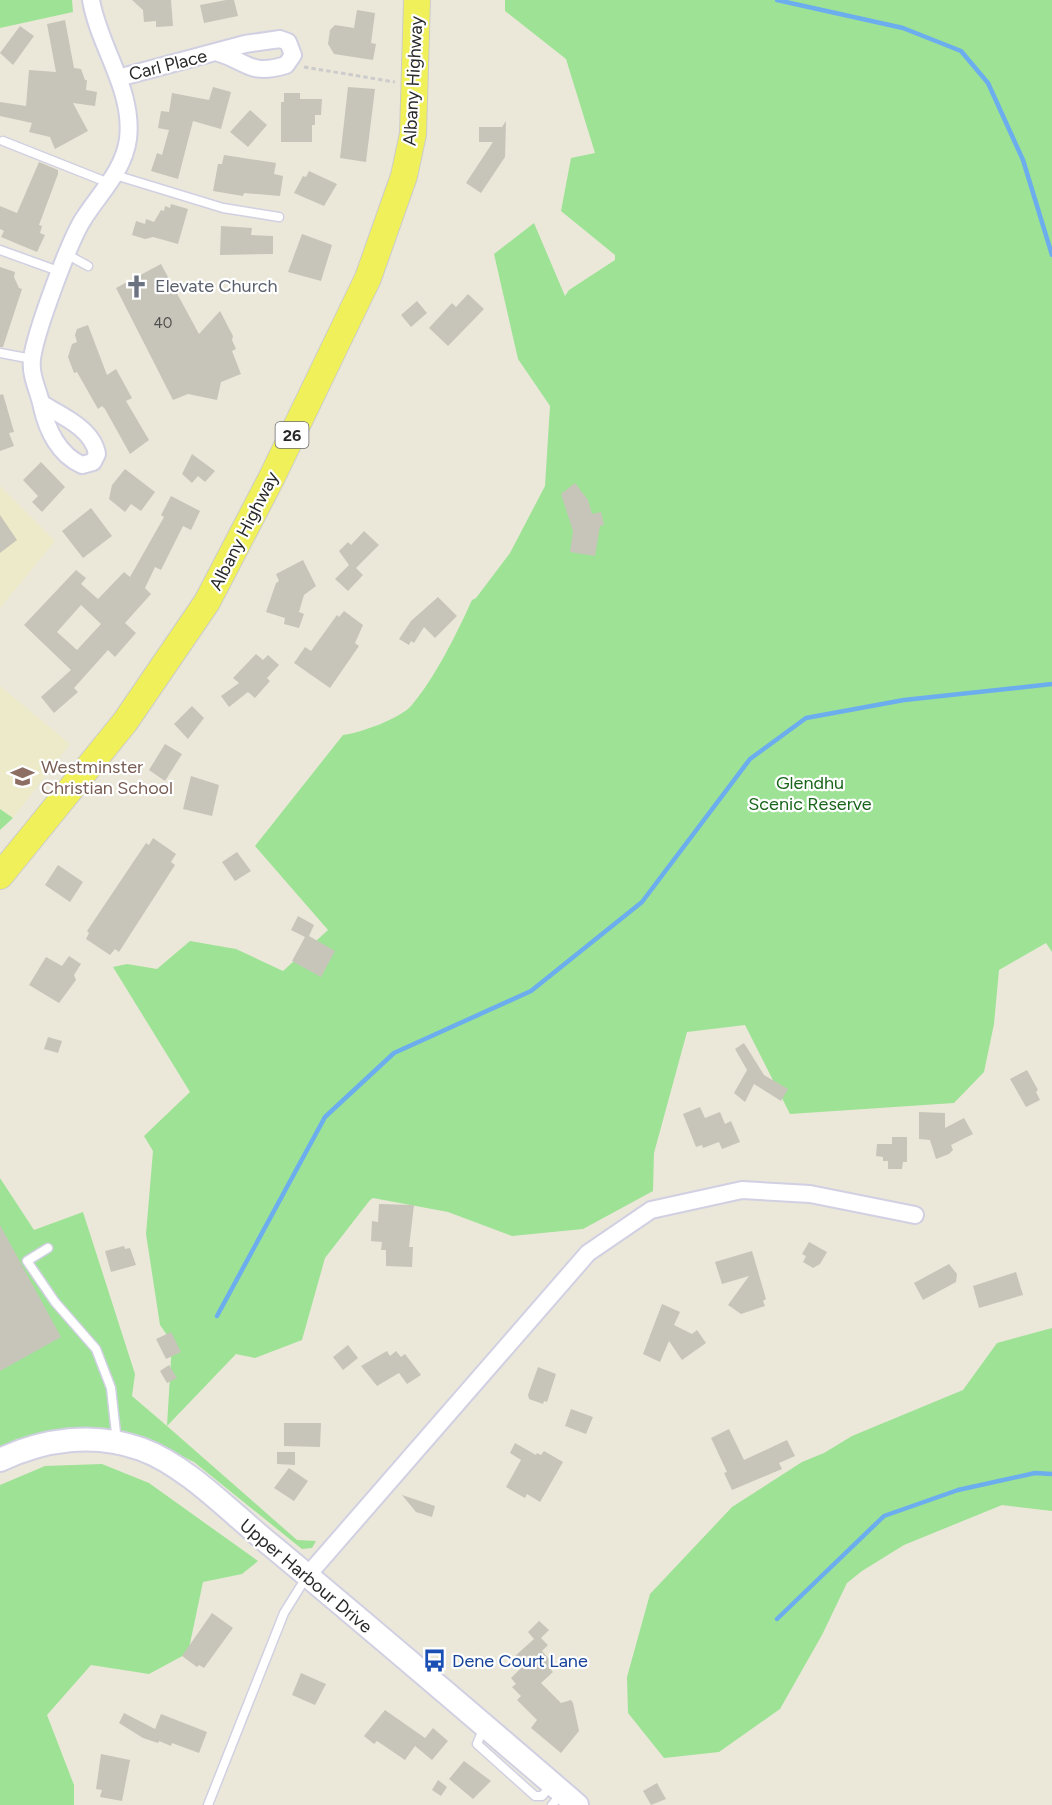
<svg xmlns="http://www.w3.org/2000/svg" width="1052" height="1805" font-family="Figtree,sans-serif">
<rect width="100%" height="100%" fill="#ebe8da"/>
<!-- education -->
<path fill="#edeac9" d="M 0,486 L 55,541 L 0,608 Z
M 0,686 L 70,744 L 13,818 L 0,809 Z"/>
<!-- green -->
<path fill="#9ee296" d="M 0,0 L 72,0 L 73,12 L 0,28 Z
M 505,0 L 1052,0 L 1052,952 L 1046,943 L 999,970 L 994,1024 L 984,1072 L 954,1103 L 790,1114 L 745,1025 L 687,1032 L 654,1153 L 653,1191 L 583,1229 L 512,1236 L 448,1212 L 373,1198 L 370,1200 L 325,1258 L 302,1340 L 255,1358 L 236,1354 L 167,1426 L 297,1540 L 316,1541 L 312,1548 L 302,1549 L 194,1462 L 136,1434 L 81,1431 L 0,1455 L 0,1178 L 34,1230 L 83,1212 L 135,1374 L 132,1396 L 167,1426 L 172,1342 L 160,1325 L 146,1234 L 153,1151 L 144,1136 L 190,1092 L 113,967 L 127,964 L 157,969 L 190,941 L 236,949 L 283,971 L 328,930 L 255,846 L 343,735 C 360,733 399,719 411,706 C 435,678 457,633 472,600 L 476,598 L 510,553 L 545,486 L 550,406 L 518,359 L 494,254 L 534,223 L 565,296 L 569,290 L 615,260 L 615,255 L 561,211 L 571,158 L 595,153 L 566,59 L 505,11 Z
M 0,809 L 13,818 L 0,830 Z
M 1052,1328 L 1052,1511 L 1002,1505 L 904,1545 L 862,1571 L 847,1583 L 822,1635 L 780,1709 L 719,1752 L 664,1758 L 628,1713 L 627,1677 L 650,1594 L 732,1507 L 802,1462 L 824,1453 L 852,1436 L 963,1390 L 997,1343 Z
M 102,1464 L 149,1483 L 258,1561 L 242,1574 L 203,1582 L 188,1653 L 149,1674 L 91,1665 L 47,1715 L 74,1785 L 74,1805 L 0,1805 L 0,1485 L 45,1466 Z"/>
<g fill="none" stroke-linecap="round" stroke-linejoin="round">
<!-- stream -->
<path stroke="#6cadee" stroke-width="4.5" d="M 777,0 L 903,28 L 961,51 L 988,83 L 1023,160 L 1052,255
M 217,1316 L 325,1117 L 394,1053 L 531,991 L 642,902 L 750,759 L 806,718 L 904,700 L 1052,684
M 777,1619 L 884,1516 L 958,1490 L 1035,1473 L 1052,1474"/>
</g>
<!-- building -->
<path fill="#c7c4ba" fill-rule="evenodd" d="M 132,0 L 171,0 L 173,26 L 156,27 L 156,21 L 144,22 L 143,10 Z
M 226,0 L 234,0 L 238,16 L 204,23 L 200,5 Z
M 357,10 L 375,13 L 371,43 L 376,44 L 373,60 L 334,54 L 328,44 L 330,30 L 335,25 L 354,28 Z
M 65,20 L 74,68 L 81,69 L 85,80 L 87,80 L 86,90 L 97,92 L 95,106 L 73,103 L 88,131 L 55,149 L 50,137 L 29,132 L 32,123 L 0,116 L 0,102 L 26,106 L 29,70 L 56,72 L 47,24 Z
M 20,26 L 34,36 L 13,65 L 0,53 Z
M 213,87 L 231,92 L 221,129 L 193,121 L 178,179 L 151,171 L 157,153 L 162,155 L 169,130 L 158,128 L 161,111 L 169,112 L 172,93 L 209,100 Z
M 348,87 L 375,89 L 366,162 L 340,158 Z
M 284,93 L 300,93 L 300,99 L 322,99 L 321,115 L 315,115 L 315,125 L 312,125 L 312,142 L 281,142 L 281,102 L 284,102 Z
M 250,110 L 267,125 L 248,147 L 230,132 Z
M 506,121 L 505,157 L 481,193 L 466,183 L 493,142 L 479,142 L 479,127 L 502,127 Z
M 224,155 L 276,163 L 274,174 L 283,176 L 280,196 L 244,193 L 243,196 L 213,191 L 218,164 L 222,164 Z
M 39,162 L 58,170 L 58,174 L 39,225 L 42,226 L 40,233 L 45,235 L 37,252 L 1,237 L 4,231 L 0,229 L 0,206 L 17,213 Z
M 309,171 L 337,184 L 324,206 L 294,193 L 303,176 L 306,177 Z
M 171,204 L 188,209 L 178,244 L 153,237 L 145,239 L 132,235 L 136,221 L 145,224 L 146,219 L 154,222 L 161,210 L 164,211 L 165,206 L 170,208 Z
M 221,226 L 252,228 L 251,235 L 273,236 L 273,254 L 220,255 Z
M 302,234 L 332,245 L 321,281 L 288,272 Z
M 161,264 L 199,334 L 220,311 L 233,336 L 232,340 L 236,349 L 232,351 L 241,374 L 221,382 L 217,400 L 188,394 L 173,400 L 116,288 Z
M 0,267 L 15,272 L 14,277 L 19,288 L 22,289 L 3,347 L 0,347 Z
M 468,294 L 484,309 L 448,346 L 429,328 L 452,303 L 456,307 Z
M 417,301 L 427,313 L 411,327 L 401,315 Z
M 88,325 L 107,375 L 116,369 L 132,398 L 126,401 L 149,440 L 130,454 L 105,409 L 102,406 L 98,409 L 77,372 L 74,373 L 68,357 L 72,344 L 77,342 L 75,335 L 77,329 Z
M 3,394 L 14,432 L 9,433 L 14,446 L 0,451 L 0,395 Z
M 192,454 L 215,471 L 205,482 L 198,476 L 192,483 L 182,474 Z
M 41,462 L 65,487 L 42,512 L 32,502 L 38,496 L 23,480 Z
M 125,469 L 155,492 L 141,511 L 131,504 L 125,512 L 109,499 L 112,485 Z
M 575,483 L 588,500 L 592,514 L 601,512 L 604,525 L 600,526 L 595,556 L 570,552 L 573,531 L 561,494 Z
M 171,496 L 200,511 L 191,530 L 183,526 L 161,570 L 155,567 L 145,588 L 151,594 L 125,623 L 136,633 L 115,657 L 108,650 L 74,688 L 78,692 L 54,713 L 41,697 L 71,670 L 24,625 L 76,570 L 86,578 L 81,584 L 98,599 L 124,572 L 130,577 L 164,517 L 161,515 ZM 81,605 L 101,624 L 77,650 L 57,632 Z
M 91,508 L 112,536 L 83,558 L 62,531 Z
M 0,515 L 17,540 L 0,553 Z
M 364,531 L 379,545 L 356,568 L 363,575 L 348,591 L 335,579 L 349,565 L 339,551 L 348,542 L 351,545 Z
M 303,560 L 316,586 L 304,595 L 299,612 L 304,614 L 299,628 L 284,624 L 285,618 L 266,612 L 276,583 L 279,581 L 276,574 Z
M 438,597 L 457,616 L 435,638 L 424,627 L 414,643 L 411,641 L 409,645 L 399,639 L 411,621 Z
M 344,611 L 363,625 L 355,643 L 359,646 L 330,688 L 294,663 L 305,647 L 311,651 L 337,615 L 339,617 Z
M 256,654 L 263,660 L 268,655 L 279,665 L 267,678 L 270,681 L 255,698 L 248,692 L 229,707 L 221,696 L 239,683 L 233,678 Z
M 192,706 L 204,718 L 188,739 L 174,724 Z
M 165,744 L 182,754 L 165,781 L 149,770 Z
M 191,776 L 219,785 L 212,816 L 183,809 Z
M 153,838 L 176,854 L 171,862 L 175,865 L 119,952 L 115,949 L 110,955 L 86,939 L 89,933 L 87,931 L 146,843 L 149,845 Z
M 237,852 L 251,871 L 235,881 L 222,862 Z
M 58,865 L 83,882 L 70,902 L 45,885 Z
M 298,916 L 314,925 L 309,936 L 335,951 L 321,977 L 292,961 L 305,937 L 291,930 Z
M 69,956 L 81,964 L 74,975 L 76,980 L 59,1003 L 29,985 L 46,957 L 62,966 Z
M 48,1037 L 62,1041 L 58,1053 L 44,1049 Z
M 744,1043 L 764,1075 L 788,1089 L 781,1101 L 754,1084 L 745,1102 L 734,1093 L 747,1070 L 735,1049 Z
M 1027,1070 L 1038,1090 L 1036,1092 L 1040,1100 L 1026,1107 L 1010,1079 Z
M 700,1107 L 705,1118 L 720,1112 L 725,1124 L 731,1121 L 740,1142 L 722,1149 L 719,1142 L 703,1148 L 702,1145 L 696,1147 L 683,1114 Z
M 919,1112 L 945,1113 L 945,1128 L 964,1118 L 973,1134 L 951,1145 L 953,1150 L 949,1154 L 936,1159 L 930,1140 L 919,1139 Z
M 892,1137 L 907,1137 L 907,1162 L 903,1162 L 902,1169 L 888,1169 L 888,1161 L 883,1161 L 883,1157 L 876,1156 L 877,1144 L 892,1144 Z
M 379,1204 L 414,1205 L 409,1247 L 413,1247 L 412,1267 L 386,1266 L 386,1250 L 381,1250 L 382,1242 L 371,1241 L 372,1221 L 378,1222 Z
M 0,1225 L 61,1337 L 0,1371 Z
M 809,1242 L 827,1252 L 820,1264 L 813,1268 L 803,1262 L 806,1256 L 802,1254 Z
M 124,1246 L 125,1249 L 130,1248 L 136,1265 L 111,1272 L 105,1251 Z
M 752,1251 L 766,1299 L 763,1301 L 765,1306 L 741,1314 L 728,1305 L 749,1276 L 722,1284 L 715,1262 Z
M 949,1264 L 957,1274 L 956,1282 L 923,1300 L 914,1283 Z
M 1016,1272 L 1023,1295 L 979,1308 L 973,1286 Z
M 662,1304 L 680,1312 L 674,1325 L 692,1334 L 697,1330 L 706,1343 L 682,1360 L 669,1341 L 660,1362 L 643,1354 Z
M 171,1332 L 181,1352 L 166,1359 L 156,1339 Z
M 348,1345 L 358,1358 L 343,1370 L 333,1357 Z
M 387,1351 L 390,1356 L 396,1351 L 401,1357 L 405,1354 L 421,1375 L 407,1384 L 399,1373 L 377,1386 L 361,1366 Z
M 169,1365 L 177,1378 L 167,1383 L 160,1371 Z
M 538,1367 L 556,1374 L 547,1402 L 544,1401 L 543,1404 L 529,1399 L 528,1395 Z
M 571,1409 L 593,1417 L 586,1434 L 565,1426 Z
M 284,1423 L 321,1423 L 320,1447 L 284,1446 Z
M 729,1429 L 744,1460 L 787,1440 L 795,1456 L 779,1463 L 782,1469 L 732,1490 L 724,1473 L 727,1472 L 711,1438 Z
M 515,1443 L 536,1455 L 537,1453 L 541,1455 L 544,1451 L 563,1462 L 540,1502 L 527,1494 L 525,1498 L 506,1487 L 521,1460 L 510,1453 Z
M 277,1452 L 295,1452 L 295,1465 L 277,1464 Z
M 289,1468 L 308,1481 L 294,1501 L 274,1488 Z
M 402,1495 L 435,1506 L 432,1517 L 416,1512 Z
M 212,1613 L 233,1628 L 204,1668 L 199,1665 L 197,1667 L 182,1656 Z
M 539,1621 L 549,1630 L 541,1638 L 548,1645 L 542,1651 L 555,1666 L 551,1670 L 553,1672 L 541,1683 L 561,1703 L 571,1700 L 573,1703 L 579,1731 L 561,1753 L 531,1728 L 537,1720 L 517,1700 L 521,1696 L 512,1687 L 516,1684 L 511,1678 L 524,1665 L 515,1656 L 534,1639 L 528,1632 Z
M 301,1673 L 326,1684 L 315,1705 L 292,1695 Z
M 385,1710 L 425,1738 L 433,1728 L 448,1741 L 432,1760 L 415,1746 L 405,1760 L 377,1741 L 374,1744 L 364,1736 Z
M 124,1713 L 155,1729 L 161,1714 L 207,1732 L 199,1753 L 172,1743 L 171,1746 L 159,1741 L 158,1743 L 143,1738 L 119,1723 Z
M 101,1754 L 130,1760 L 122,1801 L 100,1797 L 102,1790 L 96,1789 Z
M 464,1761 L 491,1781 L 473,1799 L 449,1779 Z
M 438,1780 L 447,1787 L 441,1796 L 432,1790 Z
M 657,1783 L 666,1799 L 651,1805 L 643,1791 Z"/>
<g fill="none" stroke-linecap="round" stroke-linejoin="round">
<defs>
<path id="lane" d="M 3,141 L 109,183
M 115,175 L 223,208 L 279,217
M 0,250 L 61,272
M 68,255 L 88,266
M 0,353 L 32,359
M 48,1248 L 27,1261 L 55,1302 L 96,1349 L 111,1388 L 117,1442
M 484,1727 L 477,1744 L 535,1796 L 542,1796 L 552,1785
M 208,1805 L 284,1613 L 307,1576
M 552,1805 L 562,1793"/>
<path id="street" d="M 118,78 L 245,44 L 280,39 L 288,42 L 293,55 L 286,65 C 250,76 248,62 219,53
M 42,404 C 61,415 93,429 97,454 L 93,462 L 82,465 C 59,455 47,430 42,407 C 39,391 30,377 32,359 C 35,333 70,239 84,218 C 100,193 124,170 128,139 C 134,90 99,47 91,0
M 307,1576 L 588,1253 L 651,1210 L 742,1190 L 810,1194 L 915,1215"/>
<path id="secondary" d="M 0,1460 C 44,1439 94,1432 141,1449 C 188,1466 233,1515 272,1546 C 374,1631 476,1718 577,1805"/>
<path id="primary" d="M 0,876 L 125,722 L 207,602 L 272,477 L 368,278 L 404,176 L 413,134 L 417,0"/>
</defs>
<!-- lane casing -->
<use href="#lane" stroke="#d1d0e2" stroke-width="11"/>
<!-- street casing -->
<use href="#street" stroke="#d1d0e2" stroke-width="20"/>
<!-- secondary casing -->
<use href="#secondary" stroke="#d1d0e2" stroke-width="26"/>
<!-- primary casing -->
<use href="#primary" stroke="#ccc" stroke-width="28"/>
<!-- path -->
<path stroke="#ccc" stroke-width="3" stroke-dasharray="4.5 3" stroke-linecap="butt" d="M 304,67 L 395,82"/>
<!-- lane -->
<use href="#lane" stroke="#fff" stroke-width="8"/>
<!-- street -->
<use href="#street" stroke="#fff" stroke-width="16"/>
<!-- secondary -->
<use href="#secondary" stroke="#fff" stroke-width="22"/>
<!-- primary -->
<use href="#primary" stroke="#f0f05a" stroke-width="26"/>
</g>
<!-- icons -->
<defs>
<symbol id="church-bare" viewBox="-9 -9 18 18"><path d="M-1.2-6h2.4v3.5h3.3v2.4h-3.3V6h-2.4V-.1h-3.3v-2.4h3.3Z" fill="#6b7280" stroke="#fff" stroke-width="2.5" paint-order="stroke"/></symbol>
<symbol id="school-bare" viewBox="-9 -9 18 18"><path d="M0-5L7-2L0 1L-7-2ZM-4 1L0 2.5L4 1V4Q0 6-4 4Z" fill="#8d6e63" stroke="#fff" stroke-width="2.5" paint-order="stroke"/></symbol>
<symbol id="bus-bare" viewBox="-9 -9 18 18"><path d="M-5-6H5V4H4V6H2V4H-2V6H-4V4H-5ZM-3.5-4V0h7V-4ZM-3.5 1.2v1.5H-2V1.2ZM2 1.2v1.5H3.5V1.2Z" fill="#1a4fb4" stroke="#fff" stroke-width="2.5" paint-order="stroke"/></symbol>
</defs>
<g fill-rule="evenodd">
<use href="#church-bare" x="120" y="270" width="33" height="33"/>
<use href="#school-bare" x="6" y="760" width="33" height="33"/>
<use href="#bus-bare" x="418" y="1644" width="33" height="33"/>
</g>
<g text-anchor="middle" stroke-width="4.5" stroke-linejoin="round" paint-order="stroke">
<!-- number labels -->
<g font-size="15" fill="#50504d">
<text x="163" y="328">40</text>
</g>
<!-- shield labels -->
<rect fill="#fff" stroke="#696969" stroke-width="1.5" x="275.5" y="422" width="33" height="26" rx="4.5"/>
<g font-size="16" font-weight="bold" fill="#292929">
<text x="292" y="441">26</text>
</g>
<!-- street labels -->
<g font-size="18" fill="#292929" stroke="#fff">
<text transform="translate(168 65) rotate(-14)" y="6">Carl Place</text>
<text transform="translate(413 81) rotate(-87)" y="6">Albany Highway</text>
<text transform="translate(244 531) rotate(-63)" y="6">Albany Highway</text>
<text transform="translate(306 1576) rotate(40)" y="6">Upper Harbour Drive</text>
</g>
<!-- worship labels -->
<g font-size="18" fill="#5b616d" stroke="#fff" text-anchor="start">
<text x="155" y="292">Elevate Church</text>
</g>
<!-- education labels -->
<g font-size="18" fill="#785e54" stroke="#fff" text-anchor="start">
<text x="41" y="773">Westminster<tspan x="41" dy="21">Christian School</tspan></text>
</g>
<!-- park labels -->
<g font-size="18" fill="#19651b" stroke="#fff">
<text x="810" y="789">Glendhu<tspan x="810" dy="21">Scenic Reserve</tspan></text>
</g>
<!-- transit labels -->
<g font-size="18" fill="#164399" stroke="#fff" text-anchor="start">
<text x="452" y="1667">Dene Court Lane</text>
</g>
</g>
</svg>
